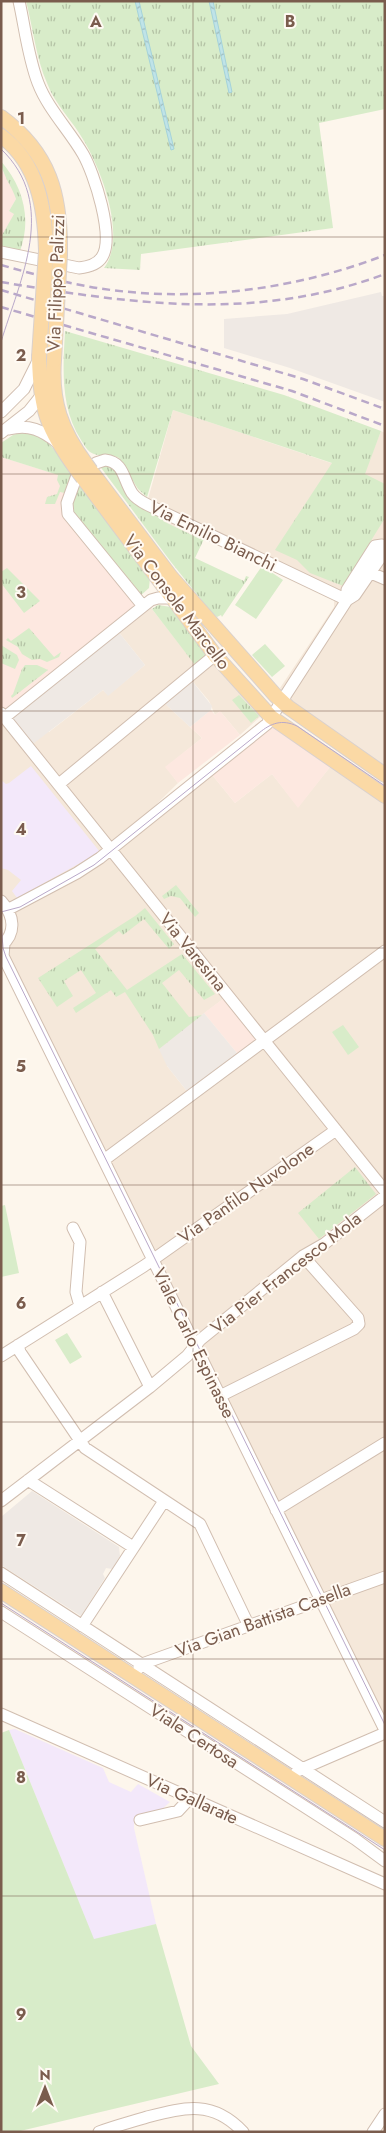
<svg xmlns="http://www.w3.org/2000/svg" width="386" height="2133" font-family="Jost,sans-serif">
<defs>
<pattern id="grass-tufts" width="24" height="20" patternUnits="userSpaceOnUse" patternTransform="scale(1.25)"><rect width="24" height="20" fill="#d8ecc9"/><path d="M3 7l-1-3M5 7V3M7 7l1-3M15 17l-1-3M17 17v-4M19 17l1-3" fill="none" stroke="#b4c2a5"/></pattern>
<pattern id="water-waves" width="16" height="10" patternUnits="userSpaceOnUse" patternTransform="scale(1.25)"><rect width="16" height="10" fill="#bfe3e8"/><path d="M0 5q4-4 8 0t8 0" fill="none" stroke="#a0bbbe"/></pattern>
</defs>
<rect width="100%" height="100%" fill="#fdf6ec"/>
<!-- residential -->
<path fill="#f5e8da" d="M 173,410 L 364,474 L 381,431 L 385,433 L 385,769 L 291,702 L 283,693 L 280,688 L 334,607 L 334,600 L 205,537 L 201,539 L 163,521 L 146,506 Z
M 148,604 L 198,668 L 161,700 L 202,738 L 166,767 L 178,783 L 111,849 L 227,996 L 198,1018 L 167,1066 L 190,1095 L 105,1158 L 1,954 L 10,937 L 1,898 L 1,713 L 49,732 L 103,690 L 108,695 L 145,665 L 117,630 Z
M 213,657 L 246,701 L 261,716 L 240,735 L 220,711 L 215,715 L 209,701 L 189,677 Z
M 334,762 L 385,798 L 385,1190 L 112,850 L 209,771 L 235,803 L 272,774 L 298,807 Z
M 261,1044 L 385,1192 L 385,1730 L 105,1160 Z"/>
<!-- commercial -->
<path fill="#fde8e0" d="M 1,169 L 11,184 L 16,199 L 9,211 L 15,214 L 1,237 Z
M 1,457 L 78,481 L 145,603 L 1,713 Z
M 211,710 L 215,715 L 220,711 L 240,735 L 178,783 L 165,767 L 202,738 L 190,727 Z
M 274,726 L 334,762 L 298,808 L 272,774 L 235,803 L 209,771 Z
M 227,996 L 264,1041 L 241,1058 L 204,1013 Z"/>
<!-- industrial -->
<path fill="#efe9e4" d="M 381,292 L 382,296 L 385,296 L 385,402 L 290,368 L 224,348 L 224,319 L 287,314 Z
M 117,630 L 145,665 L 108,696 L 103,690 L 29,747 L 5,718 Z
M 189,677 L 212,706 L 211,710 L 190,727 L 161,700 Z
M 204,1013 L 241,1058 L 190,1095 L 167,1066 L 159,1049 Z
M 32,1491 L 119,1547 L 120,1556 L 112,1569 L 106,1568 L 103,1574 L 105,1578 L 81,1616 L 1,1565 L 1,1517 Z"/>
<!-- education -->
<path fill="#f3e8fa" d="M 31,766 L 100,852 L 17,898 L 12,891 L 21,880 L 8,870 L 1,868 L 1,780 L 6,784 L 9,783 Z
M 15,1729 L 103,1768 L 109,1782 L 131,1792 L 138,1784 L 170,1802 L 161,1810 L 134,1818 L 134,1828 L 156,1924 L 94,1940 L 9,1730 Z"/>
<!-- grass -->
<path fill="url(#grass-tufts)" d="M 26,1 L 385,1 L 385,109 L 319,123 L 333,228 L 141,254 L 140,270 L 104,268 C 127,238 102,171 84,141 C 73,121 55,105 47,83 C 36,58 33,28 26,1 Z
M 1,161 C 23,187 32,218 20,251 L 1,246 L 1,237 L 14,214 L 9,211 L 16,199 C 12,186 1,173 1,161 Z
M 65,331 L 284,395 L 381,431 L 365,474 L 385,484 L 385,518 L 343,586 L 310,573 L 297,560 L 275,550 L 332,463 L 173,410 L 147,497 L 138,489 L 119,458 C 110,453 98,458 90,452 C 86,449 84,444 81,440 C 60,407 63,368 65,331 Z
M 20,433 C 47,432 58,455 72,474 L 65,493 L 60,492 L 55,504 L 45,504 L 47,497 L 57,494 L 60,486 L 57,480 L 58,475 L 1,457 L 1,443 L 13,435 Z
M 99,465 L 114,466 L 126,489 L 165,515 L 163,521 L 200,539 L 203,535 L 205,537 L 195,558 L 244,581 L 246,576 L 249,577 L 222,617 L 221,615 L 217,617 L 211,612 L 171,562 Z
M 78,481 L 150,578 L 149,588 L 140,596 L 72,512 L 70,504 Z
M 7,568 L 40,601 L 24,613 L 1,583 L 1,572 Z
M 158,605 L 171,607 L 205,652 L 205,657 L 195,665 L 152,609 Z
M 29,628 L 54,657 L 61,652 L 59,657 L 47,662 L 40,659 L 32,660 L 22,654 L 18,647 L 6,640 L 8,638 L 11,641 Z
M 1,645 L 17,655 L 19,660 L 15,669 L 1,663 Z
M 25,665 L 37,665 L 48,670 L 12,698 L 11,696 L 13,694 L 22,669 Z
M 239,695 L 259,716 L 251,723 L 232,700 Z
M 176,885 L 199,913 L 195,917 L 180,898 L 171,896 L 164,899 L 162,896 Z
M 145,908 L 174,944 L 169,949 L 144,919 L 123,935 L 119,931 L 95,949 L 127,990 L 182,954 L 215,994 L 204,1000 L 179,970 L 162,983 L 189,1017 L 202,1015 L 159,1049 L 153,1035 L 125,992 L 116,997 L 111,990 L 76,1013 L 73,1008 L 96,993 L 81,970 L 64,981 L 73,996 L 57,1007 L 38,978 L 135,916 Z
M 355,1167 L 376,1194 L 319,1239 L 298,1213 Z"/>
<!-- pitch -->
<path fill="#d8ecc9" d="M 262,566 L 283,580 L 256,619 L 235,605 Z
M 265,644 L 285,666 L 272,677 L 252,655 Z
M 343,1025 L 359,1047 L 348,1055 L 332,1032 Z
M 5,1205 L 19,1273 L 1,1277 L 1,1206 Z
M 67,1333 L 82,1357 L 70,1364 L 55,1340 Z
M 9,1730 L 94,1939 L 156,1924 L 191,2046 L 219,2084 L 16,2132 L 1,2132 L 1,1733 Z"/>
<!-- water -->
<path fill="url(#water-waves)" stroke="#a5d3da" d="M 135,1 L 139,1 L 174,149 L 171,150 Z
M 209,1 L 213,1 L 232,92 L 229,93 Z"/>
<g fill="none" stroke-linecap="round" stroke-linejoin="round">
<defs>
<path id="minor" d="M 1,252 L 79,268 C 88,267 97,265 102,257 C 115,237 94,173 83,154 C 69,130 48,109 38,83 C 28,57 25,28 19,1
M 1,412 L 24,389 L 39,359
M 9,429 C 29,424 42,430 58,443
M 1,433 L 29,411 L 45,391
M 96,463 L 105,460 C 124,462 123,479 132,493 C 136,499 142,502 148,505 L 347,600
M 76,478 L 67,503 L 68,514 L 143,606
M 364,570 L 385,579
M 1,713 L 385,1191
M 5,717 L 151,600 L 158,598 L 172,598
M 59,784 L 215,655
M 1,901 C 14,915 17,933 1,946
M 9,909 L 77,873 L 100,858 L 267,724 L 347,600 L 355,595 L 385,551 L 382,545 L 375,546 L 347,590 L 347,600
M 4,944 L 3,956 L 385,1730
M 104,1160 L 385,951
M 73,1228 L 80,1242 L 76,1292 L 80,1306
M 102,1292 L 150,1387
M 18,1345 L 20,1352 L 85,1448 L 200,1524 L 248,1624
M 1,1356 L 144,1266 L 336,1130
M 220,1396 L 354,1329 L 359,1324 L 358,1318 L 303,1256
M 28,1480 L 133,1547
M 1,1501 L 150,1387 L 187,1356 L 200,1340 L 303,1256 L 324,1244 L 385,1196
M 276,1510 L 385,1443
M 1,1573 L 385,1822
M 1,1612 L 355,1839 L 385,1861
M 82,1626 L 164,1501
M 139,1668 L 142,1664 L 385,1577
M 1,1714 L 385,1884
M 297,1771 L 385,1733
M 140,1820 L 178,1811 L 190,1798
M 99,2132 C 115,2126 131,2122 147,2117 C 186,2107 213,2100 243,2132
M 373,2132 L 385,2114"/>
<path id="major" d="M 1,117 C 50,153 61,195 60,254
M 1,136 C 38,163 45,208 46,251
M 39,357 C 40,409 47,429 77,470
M 54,360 C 51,402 61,430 86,464
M 91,471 L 171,577 L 275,695 L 288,707 L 385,775
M 83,478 L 215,655 L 271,717 L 385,796
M 1,1591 L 385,1839"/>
</defs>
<!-- minor casing -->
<use href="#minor" stroke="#d1beb0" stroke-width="13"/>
<!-- major casing -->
<use href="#major" stroke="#dad1cd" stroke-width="16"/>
<!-- minor -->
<use href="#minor" stroke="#fff" stroke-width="11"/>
<!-- major -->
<use href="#major" stroke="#fbd9a5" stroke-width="14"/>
<!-- tram -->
<path stroke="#b9a8c9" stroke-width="1" d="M 1,149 C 59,204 20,279 1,342
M 1,912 L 20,907 L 94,865 L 259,733 C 271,723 282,719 297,726 L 385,786
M 1,921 L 3,948 L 6,957 L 385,1725
M 1,1603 L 385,1850"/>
<!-- rail -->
<path stroke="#b9a8c9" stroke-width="2.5" stroke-dasharray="8 5" stroke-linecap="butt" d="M 1,265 C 33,274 65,283 97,288 C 193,303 295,290 385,255
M 1,282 C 132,304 257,322 385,274
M 1,290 L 303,379 L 385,409
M 1,307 L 292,391 L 385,426"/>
<defs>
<path id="major-bridge" d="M 39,357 L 46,251
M 54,360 L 60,254
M 86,464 L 91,471
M 77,470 L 83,478"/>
</defs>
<!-- major-bridge casing -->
<use href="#major-bridge" stroke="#dad1cd" stroke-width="16" stroke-linecap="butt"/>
<!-- major-bridge -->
<use href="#major-bridge" stroke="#fbd9a5" stroke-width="14"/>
</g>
<!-- grid -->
<path fill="none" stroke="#7a5c4d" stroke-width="1" stroke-opacity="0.55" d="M 193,1 L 193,2132M 1,237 L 385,237M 1,474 L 385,474M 1,711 L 385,711M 1,948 L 385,948M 1,1185 L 385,1185M 1,1422 L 385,1422M 1,1659 L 385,1659M 1,1896 L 385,1896"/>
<g text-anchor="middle" stroke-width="4" stroke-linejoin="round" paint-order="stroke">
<!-- street labels -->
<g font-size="18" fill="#7a5c4d" stroke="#fffaf3">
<text transform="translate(56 283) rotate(-88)" y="6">Via Filippo Palizzi</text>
<text transform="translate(213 536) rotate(26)" y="6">Via Emilio Bianchi</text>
<text transform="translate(177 602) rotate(53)" y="6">Via Console Marcello</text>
<text transform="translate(193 952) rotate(51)" y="6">Via Varesina</text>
<text transform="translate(246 1193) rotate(-35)" y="6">Via Panfilo Nuvolone</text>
<text transform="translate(286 1273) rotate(-38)" y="6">Via Pier Francesco Mola</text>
<text transform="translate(194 1343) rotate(64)" y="6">Viale Carlo Espinasse</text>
<text transform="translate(263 1620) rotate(-20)" y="6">Via Gian Battista Casella</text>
<text transform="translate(194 1736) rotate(33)" y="6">Viale Certosa</text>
<text transform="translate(192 1799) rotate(24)" y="6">Via Gallarate</text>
</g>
</g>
<g font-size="16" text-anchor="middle" font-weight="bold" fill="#7a5c4d" stroke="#fffaf3" stroke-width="4" stroke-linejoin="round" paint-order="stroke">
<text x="96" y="27">A</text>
<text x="290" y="27">B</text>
<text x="21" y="124">1</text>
<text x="21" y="361">2</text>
<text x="21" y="598">3</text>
<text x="21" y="835">4</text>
<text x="21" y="1072">5</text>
<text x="21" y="1309">6</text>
<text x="21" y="1546">7</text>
<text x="21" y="1783">8</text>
<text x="21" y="2020">9</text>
</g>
<!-- border -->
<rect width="386" height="2133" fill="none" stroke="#7a5c4d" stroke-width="5"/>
<!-- north arrow -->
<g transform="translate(45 2088)" stroke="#fffaf3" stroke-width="4" paint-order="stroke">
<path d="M0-4L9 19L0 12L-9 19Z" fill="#7a5c4d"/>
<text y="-8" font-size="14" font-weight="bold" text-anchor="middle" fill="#7a5c4d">N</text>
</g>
</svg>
